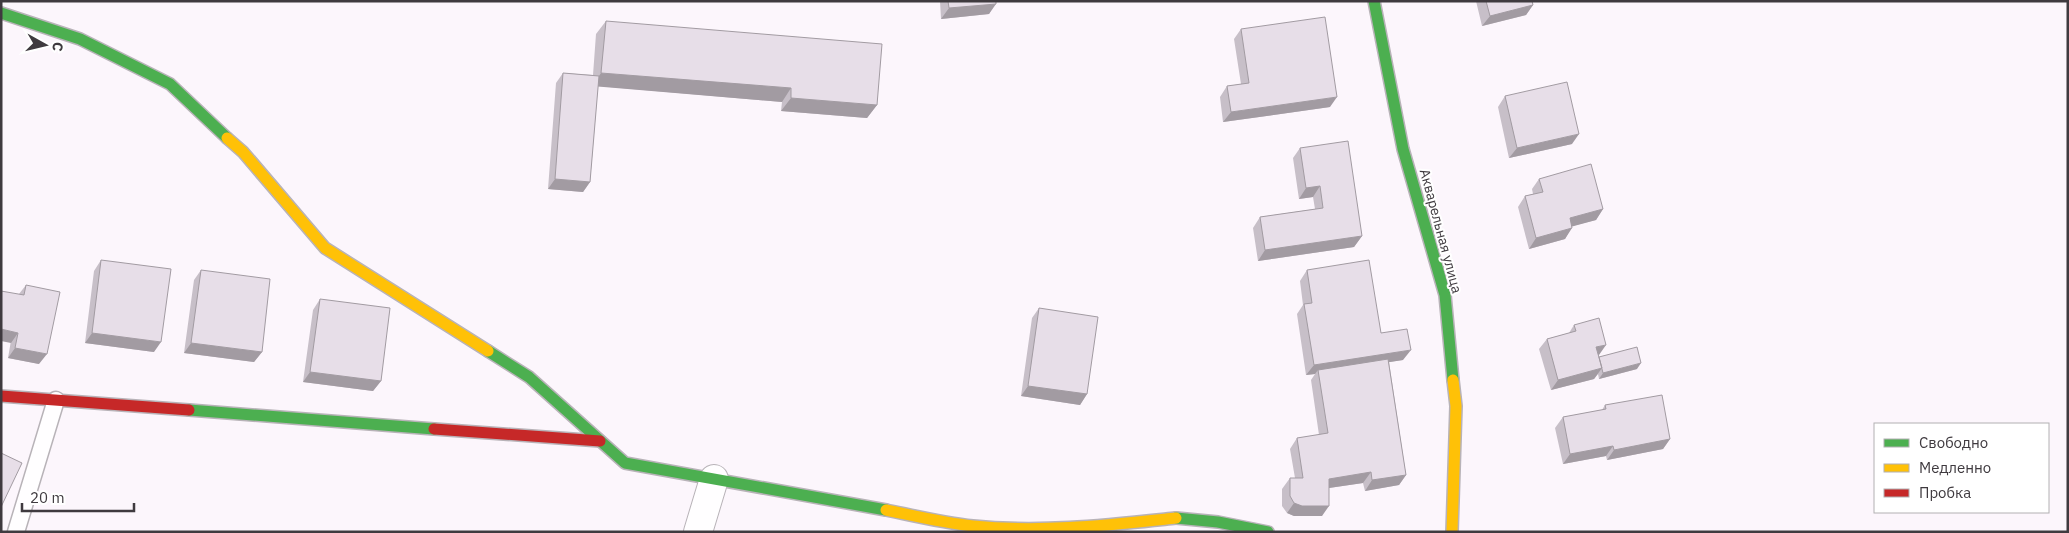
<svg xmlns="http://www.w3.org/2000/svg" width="2069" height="533" font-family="'IBM Plex Sans',sans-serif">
<rect width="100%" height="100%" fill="#fcf6fc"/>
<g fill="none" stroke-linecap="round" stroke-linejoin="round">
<defs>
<path id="lane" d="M 16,532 L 56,400"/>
<path id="street" d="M 698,532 L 714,479"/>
<path id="fast" d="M 1374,1 L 1403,149 L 1445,295 L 1453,380
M 1,13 L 80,39 L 170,84 L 227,138
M 488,351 L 529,377 L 625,463 L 886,510
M 189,410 L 434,429
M 1176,518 L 1218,522 L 1268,532"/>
<path id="slow" d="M 227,138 L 243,152 L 325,248 L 488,351
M 886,510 C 915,516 944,523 973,526 C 1041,533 1109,525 1176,518
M 1452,532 L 1456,406 L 1453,380"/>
<path id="jam" d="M 1,396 L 189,410
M 434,429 L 600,441"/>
</defs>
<!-- lane casing -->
<use href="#lane" stroke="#b8b3b8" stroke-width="19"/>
<!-- street casing -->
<use href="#street" stroke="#b8b3b8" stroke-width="30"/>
<!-- fast casing -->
<use href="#fast" stroke="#b8b3b8" stroke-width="14"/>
<!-- slow casing -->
<use href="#slow" stroke="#b8b3b8" stroke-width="14"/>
<!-- jam casing -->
<use href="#jam" stroke="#b8b3b8" stroke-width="14"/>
<!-- lane -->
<use href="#lane" stroke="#fffeff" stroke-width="16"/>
<!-- street -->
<use href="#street" stroke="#fffeff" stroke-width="28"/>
<!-- fast -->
<use href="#fast" stroke="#4caf50" stroke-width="11"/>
<!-- slow -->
<use href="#slow" stroke="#ffc107" stroke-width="11"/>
<!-- jam -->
<use href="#jam" stroke="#c62828" stroke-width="11"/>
</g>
<!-- wall -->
<path fill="#c7bfc8" d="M 940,1 L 996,1 L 989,14 L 941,19 Z
M 1476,1 L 1532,1 L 1533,5 L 1526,15 L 1482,26 Z
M 606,21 L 877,105 L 867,118 L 781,111 L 782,102 L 598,86 L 590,182 L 583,192 L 548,189 L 556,83 L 563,73 L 593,75 L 596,34 Z
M 1241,29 L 1330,107 L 1223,122 L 1220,97 L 1227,86 L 1241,84 L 1234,39 Z
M 1505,96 L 1572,144 L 1509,158 L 1498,107 Z
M 1300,148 L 1362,236 L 1354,247 L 1258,261 L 1253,228 L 1260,217 L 1315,209 L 1313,197 L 1299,199 L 1293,158 Z
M 1539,179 L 1603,209 L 1596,220 L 1572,226 L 1565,239 L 1529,249 L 1518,207 L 1525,196 L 1533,194 L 1532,189 Z
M 101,260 L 154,352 L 85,343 L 94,271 Z
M 201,270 L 262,352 L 254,362 L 184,353 L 194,280 Z
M 1307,270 L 1381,333 L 1403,360 L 1389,362 L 1406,475 L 1399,485 L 1365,491 L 1363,483 L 1329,488 L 1322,516 L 1294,516 L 1287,513 L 1282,506 L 1282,489 L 1290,478 L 1295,478 L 1290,449 L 1297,438 L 1319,435 L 1311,380 L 1315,374 L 1306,375 L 1297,314 L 1303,305 L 1300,281 Z
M 26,285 L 39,364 L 8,358 L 19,294 Z
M 320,299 L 381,381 L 373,391 L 303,382 L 313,310 Z
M 1039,308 L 1087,394 L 1080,405 L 1021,396 L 1032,318 Z
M 1574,325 L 1599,355 L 1598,355 L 1599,357 L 1637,369 L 1599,379 L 1598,374 L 1594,379 L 1551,390 L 1539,349 L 1547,339 L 1569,333 Z
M 1605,405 L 1670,439 L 1663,449 L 1607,460 L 1606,456 L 1563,464 L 1555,428 L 1563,417 L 1602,410 Z"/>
<!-- shaded-wall -->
<path fill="#a29ba2" d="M 996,4 L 989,14 L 941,19 L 949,8 Z
M 1533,5 L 1526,15 L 1482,26 L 1490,16 Z
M 601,73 L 791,88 L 782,102 L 592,86 Z
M 1337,97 L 1330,107 L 1223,122 L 1231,112 Z
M 791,98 L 877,105 L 867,118 L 781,111 Z
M 1579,134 L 1572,144 L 1509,158 L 1517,148 Z
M 555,179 L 590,182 L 583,192 L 548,189 Z
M 1320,186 L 1313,197 L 1299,199 L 1306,188 Z
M 1603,209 L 1596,220 L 1563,229 L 1570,218 Z
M 1572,228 L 1565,239 L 1529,249 L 1536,238 Z
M 1362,236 L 1354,247 L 1258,261 L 1265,250 Z
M 1,329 L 18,333 L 11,343 L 1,341 Z
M 92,333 L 161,342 L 154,352 L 85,343 Z
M 191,343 L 262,352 L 254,362 L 184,353 Z
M 1606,345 L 1599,355 L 1589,358 L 1596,347 Z
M 15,348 L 47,354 L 39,364 L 8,358 Z
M 1411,350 L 1403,360 L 1319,373 L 1318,370 L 1315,374 L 1306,375 L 1314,365 Z
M 1641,363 L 1637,369 L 1599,379 L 1603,373 Z
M 1602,368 L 1594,379 L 1551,390 L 1558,380 Z
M 310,372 L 381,381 L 373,391 L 303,382 Z
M 1028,386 L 1087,394 L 1080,405 L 1021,396 Z
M 1670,439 L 1663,449 L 1607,460 L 1614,450 Z
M 1613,446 L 1606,456 L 1563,464 L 1570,454 Z
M 1371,472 L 1363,483 L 1322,489 L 1329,479 Z
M 1406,475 L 1399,485 L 1365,491 L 1372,480 Z
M 1294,503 L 1329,506 L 1322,516 L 1294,516 L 1287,513 Z"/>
<!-- building -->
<path fill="#e7dee8" stroke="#a29ba2" d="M 948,1 L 996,1 L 996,4 L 949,8 Z
M 1486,1 L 1532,1 L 1533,5 L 1490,16 Z
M 1325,17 L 1337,97 L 1231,112 L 1227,86 L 1249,83 L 1241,29 Z
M 606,21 L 882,44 L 877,105 L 791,98 L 791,88 L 601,73 Z
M 563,73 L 599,76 L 590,182 L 555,179 Z
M 1567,82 L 1579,134 L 1517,148 L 1505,96 Z
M 1348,141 L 1362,236 L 1265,250 L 1260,217 L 1323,208 L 1320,186 L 1306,188 L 1300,148 Z
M 1591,164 L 1603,209 L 1570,218 L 1572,228 L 1536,238 L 1525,196 L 1543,192 L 1539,179 Z
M 101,260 L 171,269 L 161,342 L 92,333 Z
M 1369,260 L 1381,333 L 1407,329 L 1411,350 L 1314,365 L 1304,304 L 1312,303 L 1307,270 Z
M 201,270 L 270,279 L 262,352 L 191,343 Z
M 26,285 L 60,292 L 47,354 L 15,348 L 18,333 L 1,329 L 1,291 L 24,295 Z
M 320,299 L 390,308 L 381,381 L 310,372 Z
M 1039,308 L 1098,317 L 1087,394 L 1028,386 Z
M 1599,318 L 1606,345 L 1596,347 L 1602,368 L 1558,380 L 1547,339 L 1576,331 L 1574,325 Z
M 1637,347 L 1641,363 L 1603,373 L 1599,357 Z
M 1388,359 L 1406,475 L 1372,480 L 1371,472 L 1329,479 L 1329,506 L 1302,506 L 1294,503 L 1290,496 L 1290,478 L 1303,478 L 1297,438 L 1328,433 L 1318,370 Z
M 1662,395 L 1670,439 L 1614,450 L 1613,446 L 1570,454 L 1563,417 L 1606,409 L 1605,405 Z
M 1,453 L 22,463 L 1,507 Z"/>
<g text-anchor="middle" stroke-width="4" stroke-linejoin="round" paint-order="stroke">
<!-- street labels -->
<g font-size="14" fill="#3f3a3f" stroke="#fff">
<text transform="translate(1441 231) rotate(75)" y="5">Акварельная улица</text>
</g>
</g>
<!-- border -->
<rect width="2069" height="533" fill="none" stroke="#3f3a3f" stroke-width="5"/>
<!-- legend -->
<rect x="1874" y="423" width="175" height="90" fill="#ffffff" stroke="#b2b0b2"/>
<rect x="1884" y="439" width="25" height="8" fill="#4caf50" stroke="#b2b0b2"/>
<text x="1919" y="448" font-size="15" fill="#3f3a3f">Свободно</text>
<rect x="1884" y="464" width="25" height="8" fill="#ffc107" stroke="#b2b0b2"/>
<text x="1919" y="473" font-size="15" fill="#3f3a3f">Медленно</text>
<rect x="1884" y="489" width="25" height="8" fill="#c62828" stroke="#b2b0b2"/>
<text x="1919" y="498" font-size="15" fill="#3f3a3f">Пробка</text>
<!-- north arrow -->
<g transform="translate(45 45) rotate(98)" stroke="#ffffff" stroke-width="4" paint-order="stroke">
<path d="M0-4L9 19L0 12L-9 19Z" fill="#3f3a3f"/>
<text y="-8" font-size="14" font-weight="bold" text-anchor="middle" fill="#3f3a3f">С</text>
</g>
<!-- scale -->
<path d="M22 503v8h112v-8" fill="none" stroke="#3f3a3f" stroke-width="2.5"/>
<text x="30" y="503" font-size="15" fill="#3f3a3f" stroke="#ffffff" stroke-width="4" paint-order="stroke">20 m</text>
</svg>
